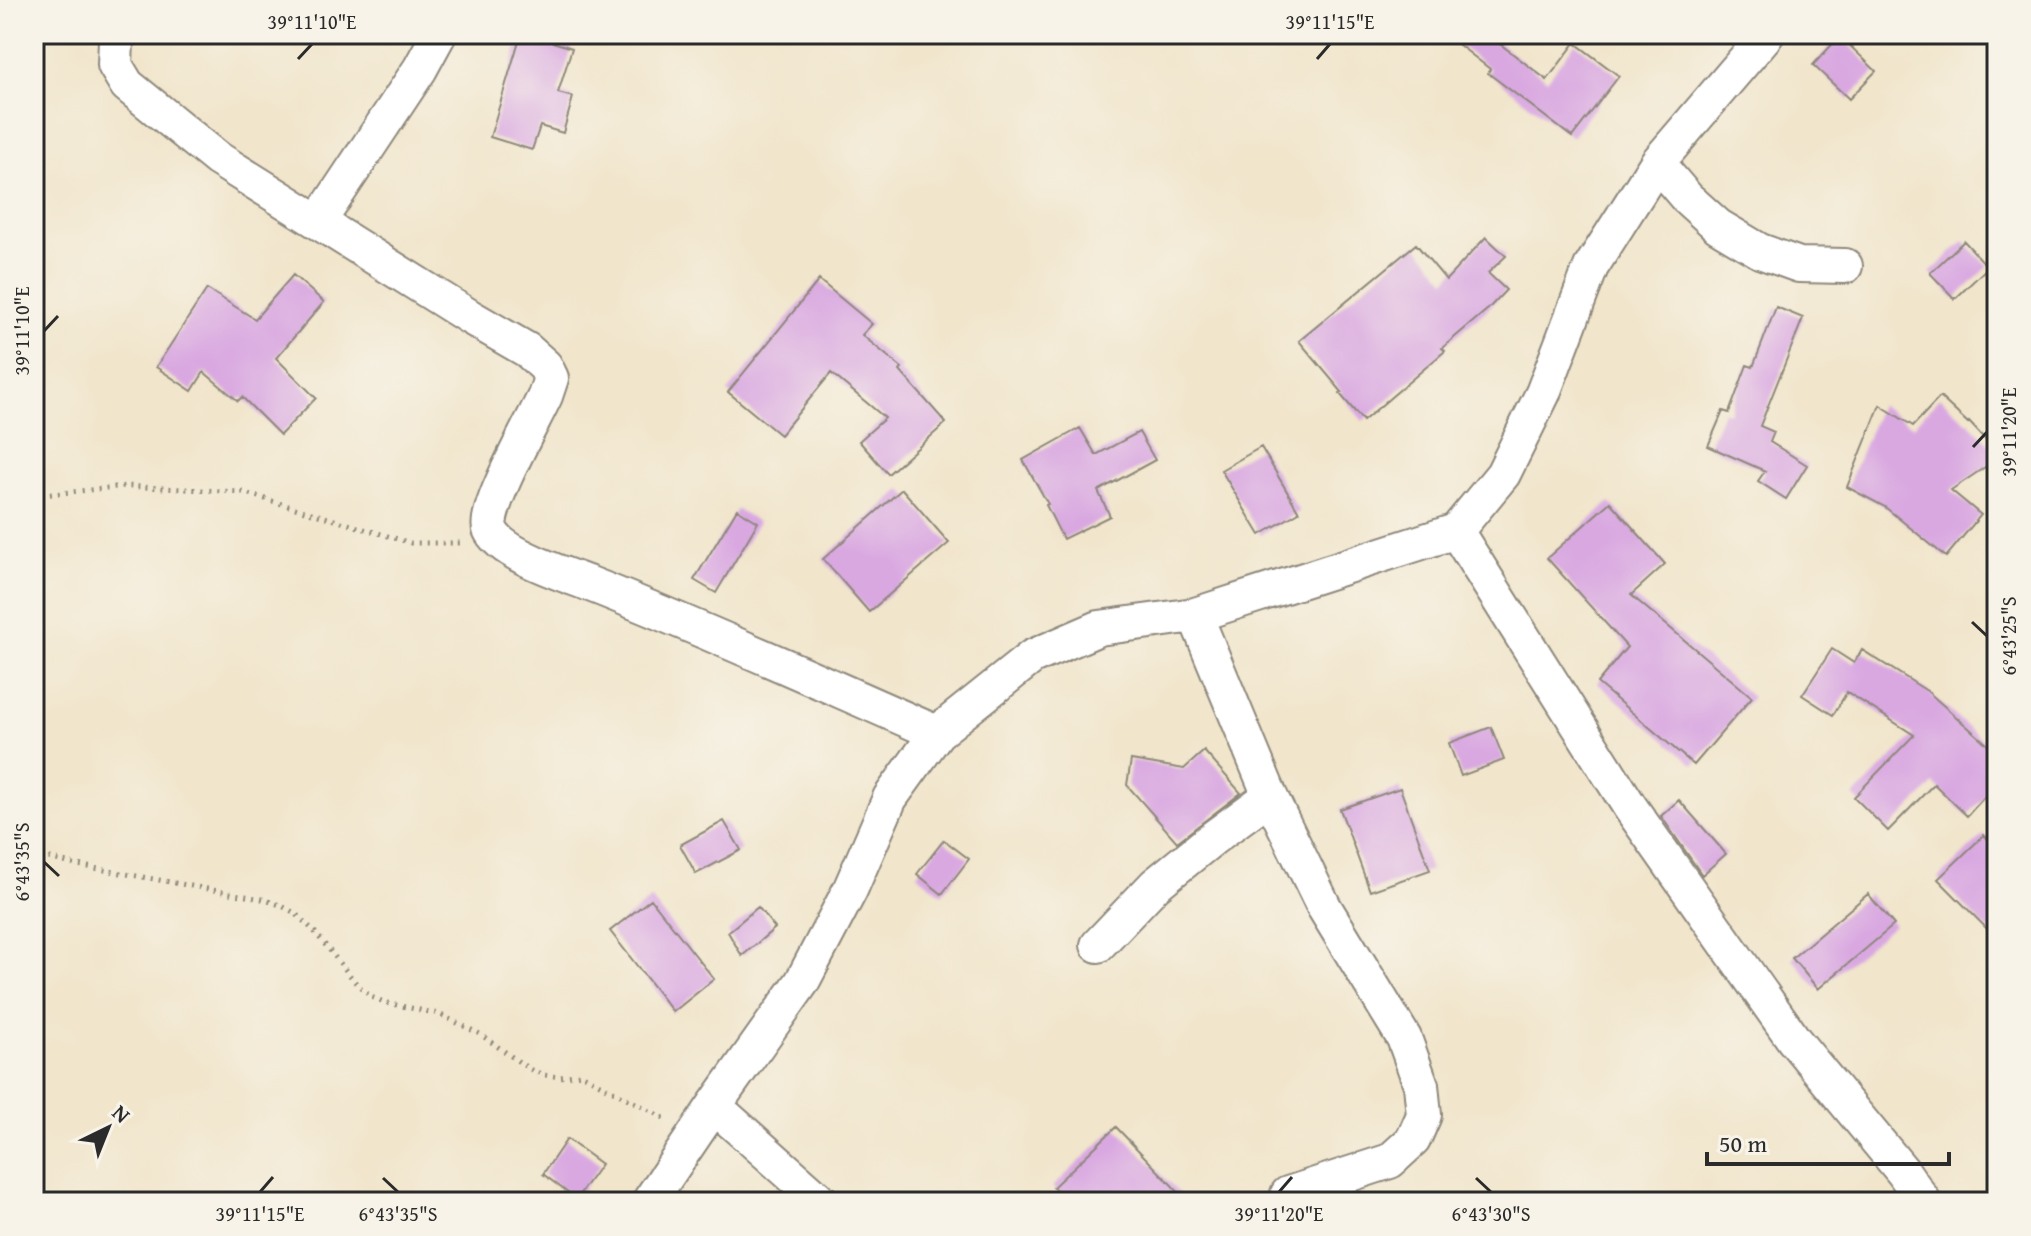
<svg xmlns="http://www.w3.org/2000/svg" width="2031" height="1236" font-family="'Gentium Book Plus',serif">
<rect width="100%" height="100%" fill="#f7f3e8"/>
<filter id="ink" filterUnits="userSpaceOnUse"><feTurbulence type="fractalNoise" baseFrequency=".0125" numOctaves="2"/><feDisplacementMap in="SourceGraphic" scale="16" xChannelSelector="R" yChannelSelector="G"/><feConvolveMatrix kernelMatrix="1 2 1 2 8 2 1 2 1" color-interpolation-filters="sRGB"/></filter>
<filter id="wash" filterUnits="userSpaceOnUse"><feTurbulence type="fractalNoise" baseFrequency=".006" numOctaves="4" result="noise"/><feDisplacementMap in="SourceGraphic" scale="32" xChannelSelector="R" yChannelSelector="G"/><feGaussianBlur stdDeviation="1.8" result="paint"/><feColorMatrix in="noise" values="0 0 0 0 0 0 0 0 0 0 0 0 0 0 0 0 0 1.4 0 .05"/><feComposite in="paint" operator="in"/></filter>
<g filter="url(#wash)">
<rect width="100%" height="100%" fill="#f1e5cb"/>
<g id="blocks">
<!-- building -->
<path fill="#d9a8e1" d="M 521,34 L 527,34 L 572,48 L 558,93 L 573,97 L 563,133 L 540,126 L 532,150 L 490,137 Z
M 1445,34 L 1487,34 L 1547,80 L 1575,43 L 1619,76 L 1572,137 L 1488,73 L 1490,69 Z
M 1840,36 L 1876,71 L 1849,99 L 1813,65 Z
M 1486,237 L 1506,256 L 1488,273 L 1506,290 L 1488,309 L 1442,348 L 1445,351 L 1363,421 L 1340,394 L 1342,392 L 1299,341 L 1416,244 L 1446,280 Z
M 1964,241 L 1988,267 L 1955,299 L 1930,273 Z
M 293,275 L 324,302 L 276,358 L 316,398 L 280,435 L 242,397 L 238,401 L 204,372 L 192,391 L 156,367 L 207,289 L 255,319 Z
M 819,280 L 872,324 L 862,335 L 902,368 L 900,371 L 946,423 L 888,474 L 859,441 L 885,418 L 831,373 L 780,435 L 728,392 Z
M 1776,307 L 1803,318 L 1760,426 L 1774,432 L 1770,442 L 1807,465 L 1786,499 L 1758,481 L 1765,471 L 1708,446 L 1723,411 L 1729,413 L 1747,365 L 1753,367 Z
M 1940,397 L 1968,423 L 1969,422 L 1997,452 L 1997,459 L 1951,490 L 1981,515 L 1946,557 L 1885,507 L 1847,487 L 1880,405 L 1913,426 Z
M 1080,428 L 1096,455 L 1139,432 L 1155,460 L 1098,491 L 1110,516 L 1063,539 L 1046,505 L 1048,504 L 1023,460 Z
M 1261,447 L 1299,512 L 1260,535 L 1221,470 Z
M 902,489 L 949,543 L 869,612 L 823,559 Z
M 1610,502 L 1665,564 L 1631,595 L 1752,697 L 1694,765 L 1597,683 L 1627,647 L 1547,558 Z
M 737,509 L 758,522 L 716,593 L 694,580 Z
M 1832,649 L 1854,663 L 1862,650 L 1927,691 L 1997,753 L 1997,783 L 1967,816 L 1934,784 L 1888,831 L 1854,797 L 1914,735 L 1847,692 L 1833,715 L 1802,695 Z
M 1491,727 L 1504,760 L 1461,776 L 1449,743 Z
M 1204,751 L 1241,793 L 1177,842 L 1127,785 L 1131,760 L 1184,769 Z
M 1400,788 L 1430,870 L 1370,891 L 1340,809 Z
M 1679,800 L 1726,854 L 1702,875 L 1661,816 Z
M 724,821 L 741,850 L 696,874 L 680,845 Z
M 1984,835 L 1997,849 L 1997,939 L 1938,879 Z
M 944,840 L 969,859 L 942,894 L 917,874 Z
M 1868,894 L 1894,925 L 1818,989 L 1792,958 Z
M 651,899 L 714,979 L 673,1012 L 610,931 Z
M 758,907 L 775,928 L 742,956 L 728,932 Z
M 1116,1127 L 1188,1202 L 1068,1202 L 1053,1187 Z
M 567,1139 L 601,1164 L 576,1199 L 543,1174 Z"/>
</g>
</g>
<g filter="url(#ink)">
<use href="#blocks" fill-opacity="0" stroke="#8e887b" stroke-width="2"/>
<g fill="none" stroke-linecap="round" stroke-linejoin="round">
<defs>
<path id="street" d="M 119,34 L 116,40 L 115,65 L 127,85 L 218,159 L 470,317 L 527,350 L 545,366 L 551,378 L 545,396 C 535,418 483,510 490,529 C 500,554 566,575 590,584 C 707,630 822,683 937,733
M 1657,163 L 1687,198 L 1718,226 L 1760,251 L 1799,265 L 1845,266
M 319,221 L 420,69 L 439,34
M 1456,531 L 1630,807 L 1794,1040 L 1904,1173 L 1924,1202
M 1195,615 L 1270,796 L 1324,907 L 1404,1038 L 1421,1085 L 1424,1115 L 1413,1140 L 1390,1161 L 1288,1194
M 1098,945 L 1155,885 L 1213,838 L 1270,796
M 714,1106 L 822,1202
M 649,1202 L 714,1106 L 802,982 L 850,890 L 890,798 L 937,733 L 1032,657 L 1099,628 L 1195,615 L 1456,531 L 1503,474 L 1543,393 L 1591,267 L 1657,163 L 1767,34"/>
</defs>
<!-- street casing -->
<use href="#street" stroke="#8e887b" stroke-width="38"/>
<!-- path -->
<path stroke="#8e887b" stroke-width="5" stroke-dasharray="2 6" stroke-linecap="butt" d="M 34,496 L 125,486 L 242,492 L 411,543 L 463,543
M 34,852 L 52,859 L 72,864 L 262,899 L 280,905 L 295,913 L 314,931 L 356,983 L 371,997 L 387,1003 L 439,1014 L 480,1034 L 529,1069 L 544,1075 L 560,1077 L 581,1074 L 666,1119"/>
<!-- street -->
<use href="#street" stroke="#fff" stroke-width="34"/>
</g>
</g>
<!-- ticks -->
<path fill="none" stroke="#2b2b2b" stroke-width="3" d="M 298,59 L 312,44M 1317,59 L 1330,44M 44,331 L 58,316M 1973,447 L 1987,432M 1972,622 L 1987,636M 44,862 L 59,876M 383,1178 L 398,1192M 1476,1178 L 1491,1192M 260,1192 L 273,1177M 1279,1192 L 1292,1177"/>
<!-- margin -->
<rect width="2031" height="1236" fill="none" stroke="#f7f3e8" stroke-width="88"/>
<!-- north arrow -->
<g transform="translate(108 1128) rotate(43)" stroke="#f7f3e8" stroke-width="6" paint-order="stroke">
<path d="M0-6L14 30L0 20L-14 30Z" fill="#2b2b2b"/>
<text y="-12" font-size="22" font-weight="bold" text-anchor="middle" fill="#2b2b2b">N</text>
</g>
<!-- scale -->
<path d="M1707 1152v12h242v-12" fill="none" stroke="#2b2b2b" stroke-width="4"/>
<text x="1719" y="1152" font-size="24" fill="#2b2b2b" stroke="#f7f3e8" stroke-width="6" paint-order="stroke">50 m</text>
<rect x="44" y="44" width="1943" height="1148" fill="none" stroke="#2b2b2b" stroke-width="3"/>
<g font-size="20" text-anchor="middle" fill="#2b2b2b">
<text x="312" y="29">39°11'10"E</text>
<text x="1330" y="29">39°11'15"E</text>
<text transform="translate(22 331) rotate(-90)" y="7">39°11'10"E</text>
<text transform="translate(2009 432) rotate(-90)" y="7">39°11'20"E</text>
<text transform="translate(2009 636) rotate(-90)" y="7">6°43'25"S</text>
<text transform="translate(22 862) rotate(-90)" y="7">6°43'35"S</text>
<text x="260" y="1221">39°11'15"E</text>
<text x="398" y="1221">6°43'35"S</text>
<text x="1279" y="1221">39°11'20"E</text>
<text x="1491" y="1221">6°43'30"S</text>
</g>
</svg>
